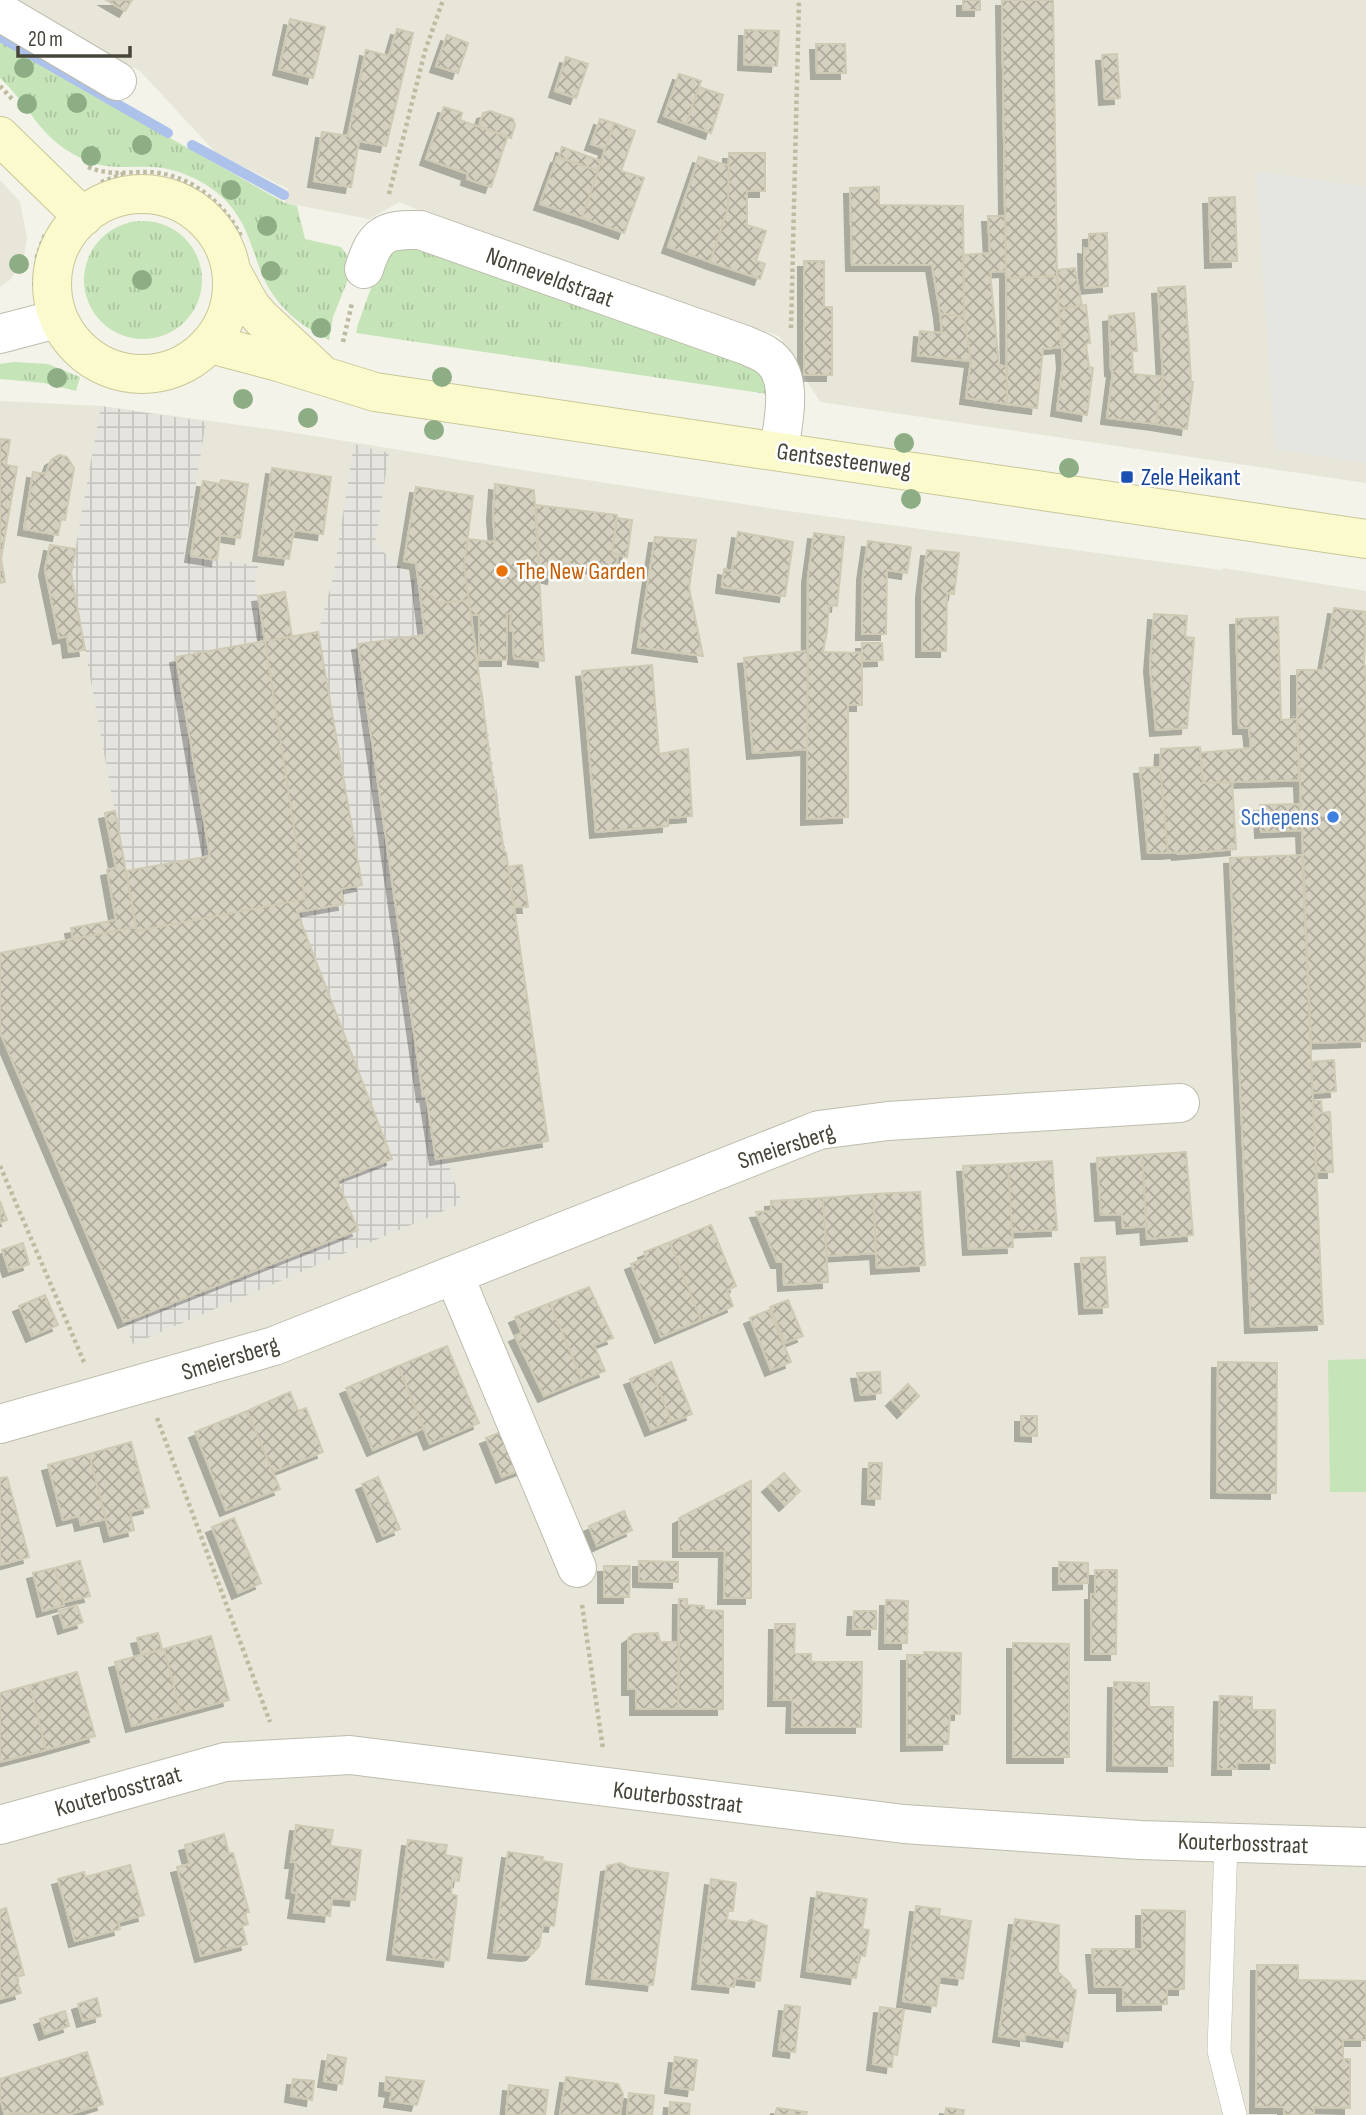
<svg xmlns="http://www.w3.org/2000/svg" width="1366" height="2115" font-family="'Sofia Sans Condensed',sans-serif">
<defs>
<pattern id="industrial-grid" width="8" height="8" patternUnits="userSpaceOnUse" patternTransform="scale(1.75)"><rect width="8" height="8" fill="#e6e4de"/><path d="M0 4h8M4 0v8" fill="none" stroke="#c7c5bf"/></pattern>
<pattern id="grass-tufts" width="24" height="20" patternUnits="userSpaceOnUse" patternTransform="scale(1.75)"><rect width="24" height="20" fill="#c5e4b7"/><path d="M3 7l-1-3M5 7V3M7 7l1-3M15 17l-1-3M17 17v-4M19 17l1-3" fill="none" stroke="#abc59e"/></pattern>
<pattern id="building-cross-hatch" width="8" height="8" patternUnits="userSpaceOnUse" patternTransform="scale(1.75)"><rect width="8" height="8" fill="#d4d1c0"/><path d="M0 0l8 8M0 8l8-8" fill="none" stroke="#aeab9d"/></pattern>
<filter id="shadow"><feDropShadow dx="-6" dy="6" stdDeviation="0" flood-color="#0004"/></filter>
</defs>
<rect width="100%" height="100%" fill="#f3f3ea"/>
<!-- residential -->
<path fill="#e7e6d8" d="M 13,0 L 1366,0 L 1366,483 L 820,402 L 779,336 L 503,247 L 400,202 L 369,219 L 285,203 L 288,189 L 216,153 L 140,71 Z
M 0,180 L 20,202 L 27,238 L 23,261 L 10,280 L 0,287 Z
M 0,401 L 101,406 L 290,432 L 535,472 L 795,512 L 1222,570 L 1223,568 L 1366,591 L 1366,2115 L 0,2115 Z"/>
<!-- industrial -->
<path fill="url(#industrial-grid)" d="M 101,406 L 206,422 L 184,554 L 258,566 L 255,581 L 265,641 L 318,632 L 333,578 L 354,444 L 389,453 L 375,544 L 439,603 L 469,600 L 548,1141 L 446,1157 L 462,1203 L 133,1344 L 0,1032 L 0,953 L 136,927 L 71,573 Z"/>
<!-- grass -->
<path fill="url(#grass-tufts)" d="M 0,42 L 285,203 L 297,206 L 305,239 L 341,247 L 349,258 L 351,272 L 333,317 L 329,340 C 295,323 270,301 258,264 C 249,237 242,215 220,195 C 201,179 176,168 152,167 C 130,166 109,170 88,161 C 40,142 34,110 0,78 Z
M84 280a59 59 0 1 1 118 0a59 59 0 1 1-118 0Z
M 403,243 L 738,357 L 764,378 L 767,394 L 356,333 L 358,324 C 369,296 377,260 403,243 Z
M 14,362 L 48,364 L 80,377 L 76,391 L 44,383 L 0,379 L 0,364 Z"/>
<!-- garden -->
<path fill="#c5e4b7" d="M 1366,1359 L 1366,1492 L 1330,1492 L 1328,1360 Z"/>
<!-- parking -->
<path fill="#e5e5e1" d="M 1256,171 L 1366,187 L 1366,463 L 1275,449 Z"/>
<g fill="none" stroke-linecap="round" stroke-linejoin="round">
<!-- stream -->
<path stroke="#acc2ea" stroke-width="10" d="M 2,38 L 168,133
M 192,145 L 284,195"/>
</g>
<!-- building -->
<path fill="url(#building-cross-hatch)" stroke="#cecab4" stroke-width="2" filter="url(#shadow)" d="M 106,0 L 132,0 L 125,11 Z
M 963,0 L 980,0 L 980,10 L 963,10 Z
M 1002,0 L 1053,0 L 1057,276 L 1006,278 Z
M 290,19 L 325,27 L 313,78 L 279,69 Z
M 397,29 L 413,33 L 386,146 L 359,141 L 351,187 L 314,181 L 322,132 L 348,136 L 366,50 L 389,56 Z
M 745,30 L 779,31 L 777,66 L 744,64 Z
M 447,35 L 468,43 L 458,73 L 436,66 Z
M 816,44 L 845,44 L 846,73 L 817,73 Z
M 1117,54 L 1120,98 L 1105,99 L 1102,55 Z
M 566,57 L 588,64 L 576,98 L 555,91 Z
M 679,74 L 701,81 L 686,124 L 664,116 Z
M 699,87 L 723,95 L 711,133 L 686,124 Z
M 444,107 L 462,113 L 460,120 L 507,137 L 491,187 L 467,179 L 468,174 L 426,159 Z
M 490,111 L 513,119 L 515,125 L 511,138 L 479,126 L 483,113 Z
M 600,119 L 614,123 L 605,149 L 591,144 Z
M 614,123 L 635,131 L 621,171 L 644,178 L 624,233 L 582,218 Z
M 562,147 L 601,161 L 598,171 L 559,157 Z
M 729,153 L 765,153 L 765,191 L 747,191 L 747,225 L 766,231 L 756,261 L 765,264 L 760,279 L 710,262 L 728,208 Z
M 557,157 L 598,171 L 582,218 L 540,204 Z
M 699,157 L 729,166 L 728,208 L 710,262 L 668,247 Z
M 879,187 L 879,205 L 963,206 L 964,317 L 940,313 L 932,265 L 852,265 L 850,188 Z
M 1235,197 L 1237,261 L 1211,262 L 1209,198 Z
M 988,216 L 1005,216 L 1006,271 L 990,272 L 999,365 L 1007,367 L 1007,404 L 966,398 L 971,361 L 964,317 L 963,255 L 990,253 Z
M 1107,233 L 1108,286 L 1085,288 L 1084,248 L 1089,249 L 1089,234 Z
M 804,261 L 824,261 L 824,307 L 832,307 L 832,375 L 804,375 Z
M 1075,268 L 1082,306 L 1059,309 L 1057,270 Z
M 1057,276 L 1061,347 L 1043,349 L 1037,408 L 1007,404 L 1006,278 Z
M 1185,286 L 1191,381 L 1193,382 L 1187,429 L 1156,424 L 1163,377 L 1158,288 Z
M 1086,305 L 1090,343 L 1086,344 L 1089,367 L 1093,368 L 1087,415 L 1057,410 L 1063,363 L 1059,309 Z
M 940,313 L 964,317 L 971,361 L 918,355 L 920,331 L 942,333 Z
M 1134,313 L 1137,351 L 1132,351 L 1133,374 L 1163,377 L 1156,424 L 1107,418 L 1113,371 L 1111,370 L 1109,316 Z
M 0,439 L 10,440 L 6,465 L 17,467 L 1,559 L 5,582 L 0,583 Z
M 59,455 L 67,457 L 74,468 L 65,520 L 61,519 L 58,535 L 24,529 L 33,472 L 46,474 L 51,460 Z
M 272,468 L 331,477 L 323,534 L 294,530 L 289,559 L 259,555 Z
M 221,480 L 248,484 L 240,538 L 220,535 L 217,560 L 191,556 L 203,481 L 220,484 Z
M 495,484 L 534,490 L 544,661 L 514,658 L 513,631 L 510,631 L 511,614 L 507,614 L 507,660 L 479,660 L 479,615 L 471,615 L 464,566 L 468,539 L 495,542 L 493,514 Z
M 416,487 L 473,496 L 464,566 L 469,600 L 439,603 L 419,585 L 416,563 L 404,561 Z
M 536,505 L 617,515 L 612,553 L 618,554 L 616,571 L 556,562 L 553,578 L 540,575 Z
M 617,518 L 632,520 L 627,557 L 612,553 Z
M 738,532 L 793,542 L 785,596 L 722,587 L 724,569 L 732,571 Z
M 814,533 L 844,537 L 837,606 L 829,605 L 827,631 L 823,652 L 862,653 L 862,705 L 848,705 L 848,817 L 807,819 L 808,577 Z
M 655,537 L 696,540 L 689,588 L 703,656 L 638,647 Z
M 868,541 L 911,547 L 907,573 L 887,570 L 886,634 L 862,634 L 863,574 Z
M 50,545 L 76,549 L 71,573 L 85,650 L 69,652 L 67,636 L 59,638 L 45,570 Z
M 927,550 L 959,553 L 954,594 L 947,593 L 946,651 L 922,651 L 922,591 Z
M 419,585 L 439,603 L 469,600 L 491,767 L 504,852 L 506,852 L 548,1141 L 436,1159 L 426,1095 L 423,1096 L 358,644 L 425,635 Z
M 285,592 L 292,637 L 265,641 L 258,596 Z
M 1334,608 L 1366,612 L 1364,665 L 1366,666 L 1366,1041 L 1311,1043 L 1297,711 L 1302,712 L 1302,709 L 1297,709 L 1297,670 L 1323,670 Z
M 1154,614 L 1187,616 L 1185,637 L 1194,638 L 1187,728 L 1156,730 L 1150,666 Z
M 1278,617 L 1281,720 L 1297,719 L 1299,780 L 1203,783 L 1200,753 L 1251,748 L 1249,728 L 1239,728 L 1236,619 Z
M 318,632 L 362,885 L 341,889 L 344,904 L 297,912 L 392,1159 L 337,1180 L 358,1230 L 124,1322 L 0,1032 L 0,953 L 136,927 L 137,931 L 305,899 L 265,641 Z
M 265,641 L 305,899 L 137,931 L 126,871 L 210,856 L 176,657 Z
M 862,643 L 882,643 L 883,660 L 862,661 Z
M 808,651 L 807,749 L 753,753 L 744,658 Z
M 652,665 L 659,754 L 688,749 L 692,816 L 668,818 L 668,826 L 596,832 L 582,671 Z
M 1200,747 L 1203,783 L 1232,782 L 1236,849 L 1178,854 L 1177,852 L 1168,853 L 1160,767 L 1161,749 Z
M 1160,767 L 1168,853 L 1148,853 L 1140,768 Z
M 1300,804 L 1301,830 L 1261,832 L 1260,805 Z
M 115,811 L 136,927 L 73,939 L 71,928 L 116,920 L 107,870 L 116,868 L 105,813 Z
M 1302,855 L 1323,1324 L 1251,1327 L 1230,858 Z
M 522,865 L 528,907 L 514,907 L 508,867 Z
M 1334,1060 L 1336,1091 L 1313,1093 L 1311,1062 Z
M 1313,1101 L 1321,1101 L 1322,1113 L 1330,1112 L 1333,1172 L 1316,1172 Z
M 1186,1152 L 1193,1235 L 1147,1239 L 1142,1155 Z
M 1142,1155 L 1147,1226 L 1123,1228 L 1122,1214 L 1101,1215 L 1097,1158 Z
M 1052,1161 L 1057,1230 L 1012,1232 L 1008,1164 Z
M 1008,1164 L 1013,1247 L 969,1249 L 963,1166 Z
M 920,1192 L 925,1265 L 877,1268 L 873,1194 Z
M 873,1194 L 876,1253 L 827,1256 L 823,1198 Z
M 823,1198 L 828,1282 L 784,1285 L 783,1262 L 777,1262 L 756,1212 L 771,1211 L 771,1201 Z
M 0,1201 L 7,1220 L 0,1223 Z
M 711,1225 L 736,1286 L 727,1290 L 733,1306 L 701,1320 L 670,1242 Z
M 670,1242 L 701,1320 L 661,1337 L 631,1264 L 646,1258 L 644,1252 Z
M 23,1243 L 29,1264 L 9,1271 L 2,1250 Z
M 1105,1257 L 1108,1307 L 1085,1308 L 1081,1258 Z
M 589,1287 L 613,1338 L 594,1345 L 605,1371 L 582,1380 L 550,1303 Z
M 45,1295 L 58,1325 L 32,1336 L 19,1306 Z
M 788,1300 L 803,1336 L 785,1343 L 770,1307 Z
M 550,1303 L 582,1380 L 544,1396 L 515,1336 L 522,1333 L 515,1317 Z
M 769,1310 L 791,1362 L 771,1370 L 750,1318 Z
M 447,1346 L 479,1423 L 430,1444 L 398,1366 Z
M 671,1362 L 692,1414 L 672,1422 L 651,1371 Z
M 1218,1362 L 1277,1363 L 1276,1493 L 1217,1492 Z
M 398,1366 L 424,1428 L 373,1450 L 346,1388 Z
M 651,1371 L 672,1422 L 651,1430 L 630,1379 Z
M 880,1372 L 881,1393 L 861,1395 L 857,1373 Z
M 908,1384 L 919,1396 L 903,1412 L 892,1400 Z
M 290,1392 L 298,1411 L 306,1408 L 323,1452 L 273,1472 L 247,1411 Z
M 247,1411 L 280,1489 L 226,1510 L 195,1432 Z
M 1021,1416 L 1037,1416 L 1037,1436 L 1021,1435 Z
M 506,1430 L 523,1469 L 502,1477 L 486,1438 Z
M 131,1442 L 149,1507 L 130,1512 L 134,1530 L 110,1536 L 89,1454 Z
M 89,1454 L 106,1519 L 81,1525 L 79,1516 L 63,1520 L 48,1465 Z
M 869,1463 L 882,1463 L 880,1499 L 868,1498 Z
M 784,1473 L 800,1491 L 785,1505 L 768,1486 Z
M 7,1477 L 29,1557 L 0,1565 L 0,1478 Z
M 378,1477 L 400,1529 L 383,1536 L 362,1484 Z
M 751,1481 L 751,1598 L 724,1598 L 725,1551 L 679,1551 L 679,1518 Z
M 624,1511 L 632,1530 L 597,1546 L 589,1526 Z
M 234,1518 L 261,1583 L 238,1593 L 212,1527 Z
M 80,1561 L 90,1596 L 64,1602 L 55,1568 Z
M 639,1561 L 678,1562 L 678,1582 L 639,1581 Z
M 1059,1562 L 1088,1563 L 1088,1583 L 1059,1584 Z
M 604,1566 L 630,1566 L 629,1597 L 604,1597 Z
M 55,1568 L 64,1605 L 43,1611 L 33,1573 Z
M 1095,1570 L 1117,1570 L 1116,1654 L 1091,1654 L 1091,1594 L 1095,1594 Z
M 679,1599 L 687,1599 L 687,1605 L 704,1606 L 704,1610 L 723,1611 L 723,1709 L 678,1709 Z
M 886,1600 L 908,1601 L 907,1643 L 885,1643 Z
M 77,1605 L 83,1622 L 64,1628 L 59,1611 Z
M 854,1611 L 876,1611 L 876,1629 L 853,1629 Z
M 775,1624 L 795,1624 L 794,1654 L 811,1654 L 811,1662 L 862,1662 L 861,1727 L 792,1727 L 793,1700 L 774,1700 Z
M 158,1633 L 162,1649 L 142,1655 L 137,1638 Z
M 658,1633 L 660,1642 L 679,1642 L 678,1709 L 636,1709 L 636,1689 L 628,1689 L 628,1638 L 634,1634 Z
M 211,1636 L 229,1700 L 181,1713 L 164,1649 Z
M 1013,1643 L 1069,1644 L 1069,1757 L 1013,1757 Z
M 164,1649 L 181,1713 L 132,1726 L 115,1662 Z
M 924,1652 L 961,1653 L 960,1714 L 950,1714 L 948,1744 L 907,1745 L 907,1655 L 924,1655 Z
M 77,1672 L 95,1736 L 46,1750 L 30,1685 Z
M 1114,1682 L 1149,1683 L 1149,1707 L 1173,1707 L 1173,1766 L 1113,1765 Z
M 30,1685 L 46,1750 L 0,1762 L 0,1693 Z
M 1220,1696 L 1252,1697 L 1252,1710 L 1275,1710 L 1275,1763 L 1237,1763 L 1237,1769 L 1218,1769 Z
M 296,1825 L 333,1830 L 330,1846 L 361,1850 L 355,1900 L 332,1898 L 330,1916 L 294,1912 L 297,1893 L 292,1892 L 296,1862 L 291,1862 Z
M 224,1834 L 229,1854 L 233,1853 L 249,1912 L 245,1913 L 248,1924 L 242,1926 L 247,1944 L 201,1956 L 177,1867 L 190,1864 L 185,1845 Z
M 408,1840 L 447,1845 L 445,1855 L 462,1858 L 459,1881 L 452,1880 L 451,1894 L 457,1896 L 449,1961 L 393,1954 Z
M 508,1852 L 543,1857 L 542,1861 L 562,1864 L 554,1926 L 543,1925 L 539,1946 L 532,1954 L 527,1955 L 494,1952 Z
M 620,1863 L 630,1868 L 668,1873 L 653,1985 L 592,1978 L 607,1866 Z
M 130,1865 L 144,1915 L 118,1922 L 120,1929 L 75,1941 L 58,1879 L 84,1872 L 85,1877 Z
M 711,1879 L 736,1883 L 733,1911 L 728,1911 L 727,1920 L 747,1923 L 751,1920 L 767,1926 L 760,1981 L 735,1978 L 734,1987 L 698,1983 Z
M 817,1892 L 867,1899 L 862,1929 L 869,1930 L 865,1956 L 859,1955 L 856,1978 L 807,1971 Z
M 916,1906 L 940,1909 L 939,1916 L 971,1921 L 963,1979 L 940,1976 L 936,2006 L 903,2001 Z
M 6,1908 L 24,1975 L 16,1977 L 21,1993 L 0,1999 L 0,1910 Z
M 1142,1910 L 1185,1911 L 1184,1989 L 1167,1989 L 1167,2004 L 1123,2005 L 1123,1987 L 1095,1987 L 1092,1949 L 1142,1949 Z
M 1015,1919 L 1059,1925 L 1058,1972 L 1070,1983 L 1072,1989 L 1076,1990 L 1068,2041 L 1025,2034 L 1025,2040 L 999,2036 Z
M 1257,1965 L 1298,1965 L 1298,1980 L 1366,1981 L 1366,2040 L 1343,2040 L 1343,2059 L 1350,2059 L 1350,2108 L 1314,2107 L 1314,2115 L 1284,2115 L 1284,2107 L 1256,2107 Z
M 97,1998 L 101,2016 L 83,2021 L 78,2004 Z
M 785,2005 L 800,2007 L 795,2052 L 779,2050 Z
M 880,2007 L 904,2010 L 897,2055 L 893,2054 L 892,2067 L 873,2064 Z
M 65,2011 L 69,2026 L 45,2034 L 40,2019 Z
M 87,2052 L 103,2104 L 67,2115 L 13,2113 L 5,2115 L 0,2098 L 0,2079 Z
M 328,2055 L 346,2058 L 342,2084 L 324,2081 Z
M 675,2057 L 697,2060 L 693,2090 L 671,2087 Z
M 386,2077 L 424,2081 L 417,2105 L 390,2101 L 392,2091 L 385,2090 Z
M 566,2077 L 618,2084 L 623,2094 L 620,2115 L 560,2115 Z
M 293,2079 L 314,2081 L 312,2100 L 291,2096 Z
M 509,2085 L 548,2090 L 545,2115 L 506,2115 Z
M 629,2093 L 654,2096 L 652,2115 L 627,2115 Z
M 670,2102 L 690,2104 L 689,2115 L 669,2115 Z
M 777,2108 L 807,2112 L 806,2115 L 775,2115 Z
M 946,2108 L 964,2110 L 963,2115 L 945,2115 Z"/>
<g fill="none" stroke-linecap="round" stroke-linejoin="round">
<defs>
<path id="service" d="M 1226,1843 L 1219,2051 L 1235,2115"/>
<path id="minor" d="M 0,12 L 117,81
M 364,269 C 375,234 384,229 420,230 L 745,345 C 752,348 760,351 766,355 C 796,374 783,422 779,450
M 454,1275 L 577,1568
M 0,1424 L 274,1346 L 819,1130 L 888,1121 L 1180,1103
M 0,1825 L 225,1762 L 350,1755 L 904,1824 L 1140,1840 L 1366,1847"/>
<path id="tertiary" d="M 0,334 L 57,319"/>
<path id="secondary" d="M 0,136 L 83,217
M52 284a90 90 0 1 1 180 0a90 90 0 1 1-180 0Z
M 233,274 L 250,305 L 261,318 L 317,370
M 210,344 L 278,362 L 375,392 L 1366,539"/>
</defs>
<!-- service casing -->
<use href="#service" stroke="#bebcad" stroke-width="24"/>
<!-- minor casing -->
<use href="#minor" stroke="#bebcad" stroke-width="40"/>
<!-- tertiary casing -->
<use href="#tertiary" stroke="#bebcad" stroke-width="40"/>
<!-- secondary casing -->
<use href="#secondary" stroke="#c9c899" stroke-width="40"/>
<!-- path -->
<path stroke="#bfbba0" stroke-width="4.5" stroke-dasharray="3.5 3.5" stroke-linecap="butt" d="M 0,86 L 12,99
M 88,167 C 111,176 123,172 146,172 C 187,172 223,201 241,236
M 101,182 L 123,174
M 389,194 L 425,51 L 443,0
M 34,286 L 37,256 L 45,234
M 791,328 L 799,0
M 343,342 L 352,303
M 64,357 C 108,393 142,401 194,378
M 0,1166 L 84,1362
M 157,1418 L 270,1722
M 582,1605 L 603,1749"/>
<!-- service -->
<use href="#service" stroke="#fff" stroke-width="23"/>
<!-- minor -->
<use href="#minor" stroke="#fff" stroke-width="38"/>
<!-- tertiary -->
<use href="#tertiary" stroke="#fff" stroke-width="38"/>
<!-- secondary -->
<use href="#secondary" stroke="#fafacd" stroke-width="38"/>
</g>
<!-- trees -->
<g fill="#8dad84">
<circle cx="24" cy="68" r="10"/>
<circle cx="77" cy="103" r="10"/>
<circle cx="27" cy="104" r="10"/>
<circle cx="142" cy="145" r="10"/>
<circle cx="91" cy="156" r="10"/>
<circle cx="231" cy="190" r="10"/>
<circle cx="267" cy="226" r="10"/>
<circle cx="19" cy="264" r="10"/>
<circle cx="271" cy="271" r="10"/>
<circle cx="142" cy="280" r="10"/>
<circle cx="321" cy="328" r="10"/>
<circle cx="442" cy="377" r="10"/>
<circle cx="57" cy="378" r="10"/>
<circle cx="243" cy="399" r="10"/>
<circle cx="308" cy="418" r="10"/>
<circle cx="434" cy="430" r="10"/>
<circle cx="904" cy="443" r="10"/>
<circle cx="1069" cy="468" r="10"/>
<circle cx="911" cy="499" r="10"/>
</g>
<!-- markers -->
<rect fill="#1a4fb4" stroke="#fff" stroke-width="2.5" x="1120" y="470" width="14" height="14" rx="3.5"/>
<circle fill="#e8710a" stroke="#fff" stroke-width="2.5" cx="502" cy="571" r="7"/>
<circle fill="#3f7fe0" stroke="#fff" stroke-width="2.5" cx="1333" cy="817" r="7"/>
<g text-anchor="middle" stroke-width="5" stroke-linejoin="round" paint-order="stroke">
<!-- street labels -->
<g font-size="24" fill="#474539" stroke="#fff">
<text transform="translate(550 277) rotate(20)" y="8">Nonneveldstraat</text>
<text transform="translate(844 460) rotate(8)" y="8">Gentsesteenweg</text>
<text transform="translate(786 1146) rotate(-18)" y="8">Smeiersberg</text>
<text transform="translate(230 1358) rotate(-17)" y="8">Smeiersberg</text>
<text transform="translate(118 1791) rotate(-16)" y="8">Kouterbosstraat</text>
<text transform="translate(678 1797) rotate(7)" y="8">Kouterbosstraat</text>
<text transform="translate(1243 1843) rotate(2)" y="8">Kouterbosstraat</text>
</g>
<!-- transit labels -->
<g font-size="24" fill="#164399" stroke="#fff" text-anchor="start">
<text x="1141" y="485">Zele Heikant</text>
</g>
<!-- food labels -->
<g font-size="24" fill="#c56008" stroke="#fff" text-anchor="start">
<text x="516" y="579">The New Garden</text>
</g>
<!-- shop labels -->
<g font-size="24" fill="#366cbe" stroke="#fff" text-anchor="end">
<text x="1319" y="825">Schepens</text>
</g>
</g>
<!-- scale -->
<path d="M18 46v10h112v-10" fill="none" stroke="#474539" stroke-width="3.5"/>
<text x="28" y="46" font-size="21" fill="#474539" stroke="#ffffff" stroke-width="5" paint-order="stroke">20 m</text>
</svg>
